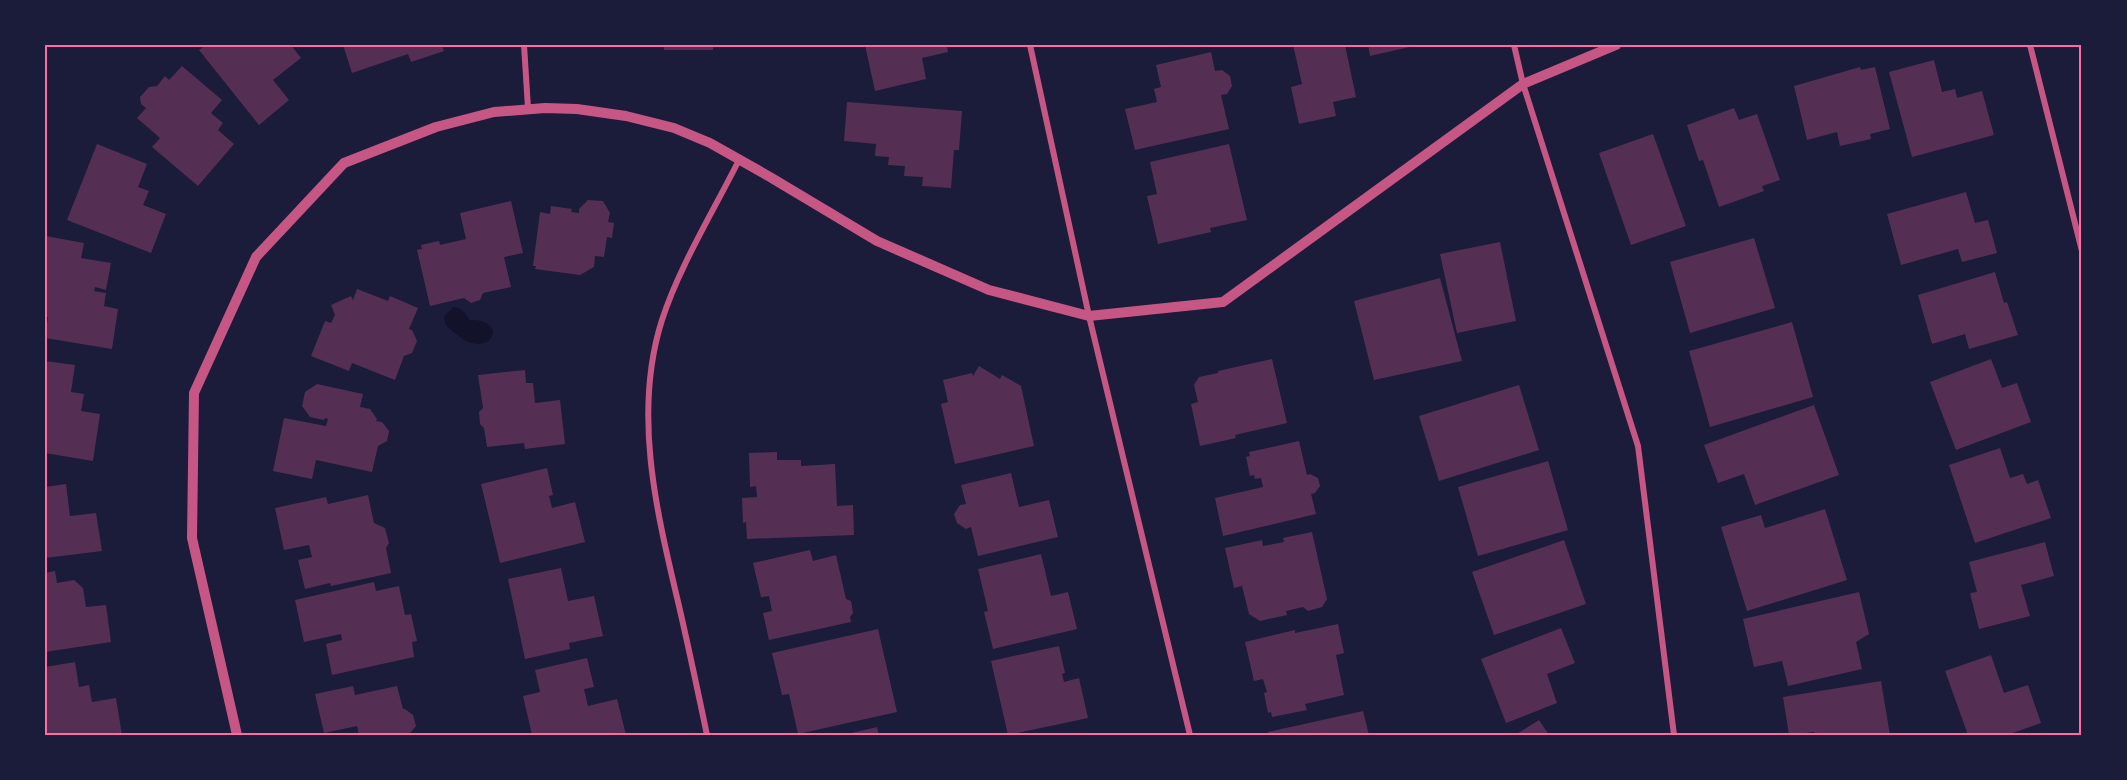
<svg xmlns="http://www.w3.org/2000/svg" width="2127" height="780" font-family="'Sofia Sans Condensed',sans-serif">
<rect width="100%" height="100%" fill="#1b1b3a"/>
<!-- water -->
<path fill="#12122b" d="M 453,307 C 464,308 464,313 470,320 C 512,319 490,363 456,334 C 448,327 443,325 445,315 Z"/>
<!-- building -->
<path fill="#542f53" d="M 206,45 L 291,45 L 301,58 L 273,80 L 289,100 L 259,125 L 199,50 Z
M 343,45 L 442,45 L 444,51 L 411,62 L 408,54 L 352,73 Z
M 664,45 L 713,45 L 713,50 L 664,50 Z
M 865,45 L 947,45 L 948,52 L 922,58 L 926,79 L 875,91 Z
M 1293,45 L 1345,45 L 1356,97 L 1333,102 L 1336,116 L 1299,124 L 1291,87 L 1302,84 Z
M 1368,45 L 1414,45 L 1414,46 L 1370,56 Z
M 1211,52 L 1215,71 L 1222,70 L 1230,76 L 1232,86 L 1227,94 L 1221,95 L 1229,129 L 1135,150 L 1125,109 L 1157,102 L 1154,89 L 1161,87 L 1156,65 Z
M 1934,60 L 1942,92 L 1955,89 L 1957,98 L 1982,91 L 1994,135 L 1912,157 L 1889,72 Z
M 182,66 L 222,100 L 211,113 L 223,123 L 218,130 L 234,144 L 198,186 L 152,147 L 160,138 L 137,118 L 146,108 L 141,104 L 140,97 L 149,87 L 157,86 L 165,76 L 169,80 Z
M 1860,67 L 1861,70 L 1875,67 L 1890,129 L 1870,134 L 1871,139 L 1840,146 L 1837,132 L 1807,140 L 1794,86 Z
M 847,102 L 962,111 L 959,150 L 954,150 L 951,188 L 922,186 L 923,177 L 904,176 L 905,166 L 888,165 L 889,157 L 875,156 L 876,144 L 844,141 Z
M 1734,108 L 1739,120 L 1757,114 L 1780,180 L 1762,186 L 1764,191 L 1719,207 L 1703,160 L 1699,161 L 1687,125 Z
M 1653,134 L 1686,226 L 1631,245 L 1599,153 Z
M 97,144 L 147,164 L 138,187 L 149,191 L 143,205 L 166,214 L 151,253 L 67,220 Z
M 1229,144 L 1247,220 L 1210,228 L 1211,232 L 1158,244 L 1147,196 L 1157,194 L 1150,162 Z
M 1966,192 L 1975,223 L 1988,220 L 1997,253 L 1962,262 L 1958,249 L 1901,265 L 1887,214 Z
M 588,200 L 603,201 L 610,213 L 608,222 L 614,223 L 612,238 L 607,237 L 604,257 L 595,256 L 594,267 L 580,275 L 535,269 L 536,266 L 533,266 L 540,212 L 550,214 L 551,206 L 572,209 L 571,212 L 579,213 L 579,209 Z
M 511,201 L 523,253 L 504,257 L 511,287 L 483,293 L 480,300 L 471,303 L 464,298 L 430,306 L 417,250 L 422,249 L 421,245 L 439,241 L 440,245 L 466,239 L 460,213 Z
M 46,236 L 84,243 L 81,258 L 111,263 L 106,290 L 95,287 L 94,291 L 106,293 L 104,306 L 118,309 L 112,349 L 45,338 L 48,317 L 45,317 Z
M 1754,238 L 1775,308 L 1690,333 L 1670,262 Z
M 1500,242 L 1516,321 L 1457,333 L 1440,254 Z
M 1995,272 L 2004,303 L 2007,302 L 2018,335 L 1969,349 L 1965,334 L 1932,344 L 1918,295 Z
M 1440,278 L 1462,361 L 1374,380 L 1354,301 Z
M 357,289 L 388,301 L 390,296 L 418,308 L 409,329 L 412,330 L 417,341 L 412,353 L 404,356 L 395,380 L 352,363 L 349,371 L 311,356 L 325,321 L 331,323 L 335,315 L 331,305 L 351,296 L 353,300 Z
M 1792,322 L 1813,397 L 1710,427 L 1689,351 Z
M 1272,359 L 1287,423 L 1235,435 L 1236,438 L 1200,446 L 1191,404 L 1198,402 L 1194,385 L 1199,377 L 1218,373 L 1218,371 Z
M 1991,359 L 2002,388 L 2017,383 L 2031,422 L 1956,450 L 1930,382 Z
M 45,361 L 75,365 L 71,392 L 84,394 L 81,411 L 100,414 L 93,461 L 45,453 Z
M 979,366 L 1000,379 L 1002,375 L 1021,386 L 1034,446 L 955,464 L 941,404 L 948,402 L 943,380 L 972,373 L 973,376 Z
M 525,370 L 526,383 L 533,383 L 535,403 L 560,400 L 565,444 L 525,449 L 524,443 L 487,447 L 484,428 L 480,424 L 479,412 L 483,408 L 478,375 Z
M 317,384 L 363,394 L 360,407 L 370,409 L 377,419 L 376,421 L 382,422 L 389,431 L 387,441 L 378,446 L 372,472 L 316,460 L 312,479 L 273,471 L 284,418 L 326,426 L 328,419 L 325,418 L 324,420 L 310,417 L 302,406 L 305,392 Z
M 1519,385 L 1539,450 L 1439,481 L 1419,416 Z
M 1814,405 L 1839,475 L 1755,505 L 1744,474 L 1718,483 L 1704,445 Z
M 1299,441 L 1307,475 L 1310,474 L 1318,478 L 1320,486 L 1315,493 L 1311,494 L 1316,514 L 1223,536 L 1215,498 L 1263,487 L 1261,478 L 1255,479 L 1254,475 L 1250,476 L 1246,457 L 1250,456 L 1249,452 Z
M 2000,448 L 2010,478 L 2023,474 L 2027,484 L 2038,480 L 2051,518 L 1975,543 L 1949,465 Z
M 777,452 L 777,460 L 801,460 L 801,466 L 835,464 L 837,506 L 853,505 L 854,535 L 747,539 L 746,522 L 743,523 L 742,498 L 757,497 L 756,486 L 750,487 L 749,453 Z
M 1548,461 L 1568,530 L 1478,556 L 1458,487 Z
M 547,468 L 553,495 L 549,496 L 552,508 L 575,502 L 585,542 L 500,563 L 481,484 Z
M 1011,473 L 1019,507 L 1049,500 L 1058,537 L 978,556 L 971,527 L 966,529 L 957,523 L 954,514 L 960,505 L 966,504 L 961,485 Z
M 66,484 L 70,516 L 96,513 L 102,551 L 45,558 L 45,487 Z
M 368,495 L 374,523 L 385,528 L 389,543 L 386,548 L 391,573 L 331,586 L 330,583 L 305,589 L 298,560 L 312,557 L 309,545 L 284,550 L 275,508 L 326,497 L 328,504 Z
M 1825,509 L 1847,580 L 1747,611 L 1721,527 L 1761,515 L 1765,528 Z
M 1312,532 L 1327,599 L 1322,607 L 1308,611 L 1303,607 L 1286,611 L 1287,615 L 1260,621 L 1249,614 L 1242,586 L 1234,588 L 1225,548 L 1262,540 L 1263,546 L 1284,542 L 1283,538 Z
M 1564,540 L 1586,604 L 1494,635 L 1472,572 Z
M 2045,542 L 2054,576 L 2021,585 L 2030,616 L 1979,629 L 1970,593 L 1977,592 L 1969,562 Z
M 810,550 L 813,561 L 836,555 L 846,599 L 851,601 L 853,613 L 850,617 L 851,622 L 769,640 L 763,613 L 772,611 L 769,596 L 761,597 L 753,563 Z
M 1041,554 L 1051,596 L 1068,592 L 1077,629 L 993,649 L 984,612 L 988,611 L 978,569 Z
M 561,568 L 568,601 L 594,596 L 603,636 L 569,643 L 570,649 L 525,659 L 508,579 Z
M 55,571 L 57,583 L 74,580 L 83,588 L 86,607 L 106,605 L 111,642 L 45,652 L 45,573 Z
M 374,582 L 376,591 L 399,586 L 405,615 L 411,614 L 417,641 L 412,642 L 414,657 L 332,675 L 326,644 L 342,640 L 341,634 L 304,642 L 295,600 Z
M 1859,592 L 1869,634 L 1856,642 L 1862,669 L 1788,686 L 1782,661 L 1754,667 L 1743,619 Z
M 1338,624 L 1344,653 L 1336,655 L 1344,695 L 1305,704 L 1307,710 L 1272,717 L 1271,712 L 1268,713 L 1264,693 L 1267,692 L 1263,679 L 1254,681 L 1245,642 L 1295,630 L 1295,633 Z
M 1561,628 L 1575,663 L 1547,674 L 1557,703 L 1506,723 L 1481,659 Z
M 878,629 L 897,712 L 798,734 L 789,694 L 782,695 L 772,653 Z
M 1059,646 L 1065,673 L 1062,674 L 1064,682 L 1079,678 L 1088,718 L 1008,735 L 991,661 Z
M 1991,655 L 2004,693 L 2028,685 L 2041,723 L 2007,735 L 1968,735 L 1945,671 Z
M 587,658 L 594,687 L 584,689 L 588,706 L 617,699 L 626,735 L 532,735 L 523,696 L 540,692 L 535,670 Z
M 75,662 L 79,687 L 89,685 L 92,702 L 116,698 L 122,735 L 45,735 L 45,667 Z
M 1881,681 L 1890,735 L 1815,735 L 1814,732 L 1789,735 L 1783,697 Z
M 353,686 L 355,695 L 397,686 L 403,709 L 405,709 L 413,715 L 416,726 L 411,732 L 405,735 L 359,735 L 357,726 L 324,733 L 315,694 Z
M 1363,711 L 1369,735 L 1269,735 L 1268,732 Z
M 1539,720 L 1549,735 L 1515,735 Z
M 877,727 L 879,735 L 847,735 L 847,734 Z"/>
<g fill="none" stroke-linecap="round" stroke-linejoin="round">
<!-- minor -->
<path stroke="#c65784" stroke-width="6" d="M 524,45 L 528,108
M 1030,45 L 1089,316 L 1190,735
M 1514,45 L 1523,84 L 1638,446 L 1674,735
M 2030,45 L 2082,251
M 707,735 C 698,692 689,649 679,606 C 657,513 632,414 662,320 C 679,267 714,210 739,160"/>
<!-- tertiary -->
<path stroke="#c65784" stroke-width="10" d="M 237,735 L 192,538 L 194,393 L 256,257 L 344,163 L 436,127 L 494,112 L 545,108 L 577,109 L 626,116 L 674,128 L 710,143 L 770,177 L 877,241 L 989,290 L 1089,316 L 1223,302 L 1523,84 L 1616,45"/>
</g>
<!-- border -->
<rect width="2127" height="780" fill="none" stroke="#1b1b3a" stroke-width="93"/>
<rect x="46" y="46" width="2034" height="688" fill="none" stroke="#ff6b9d" stroke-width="2"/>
</svg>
